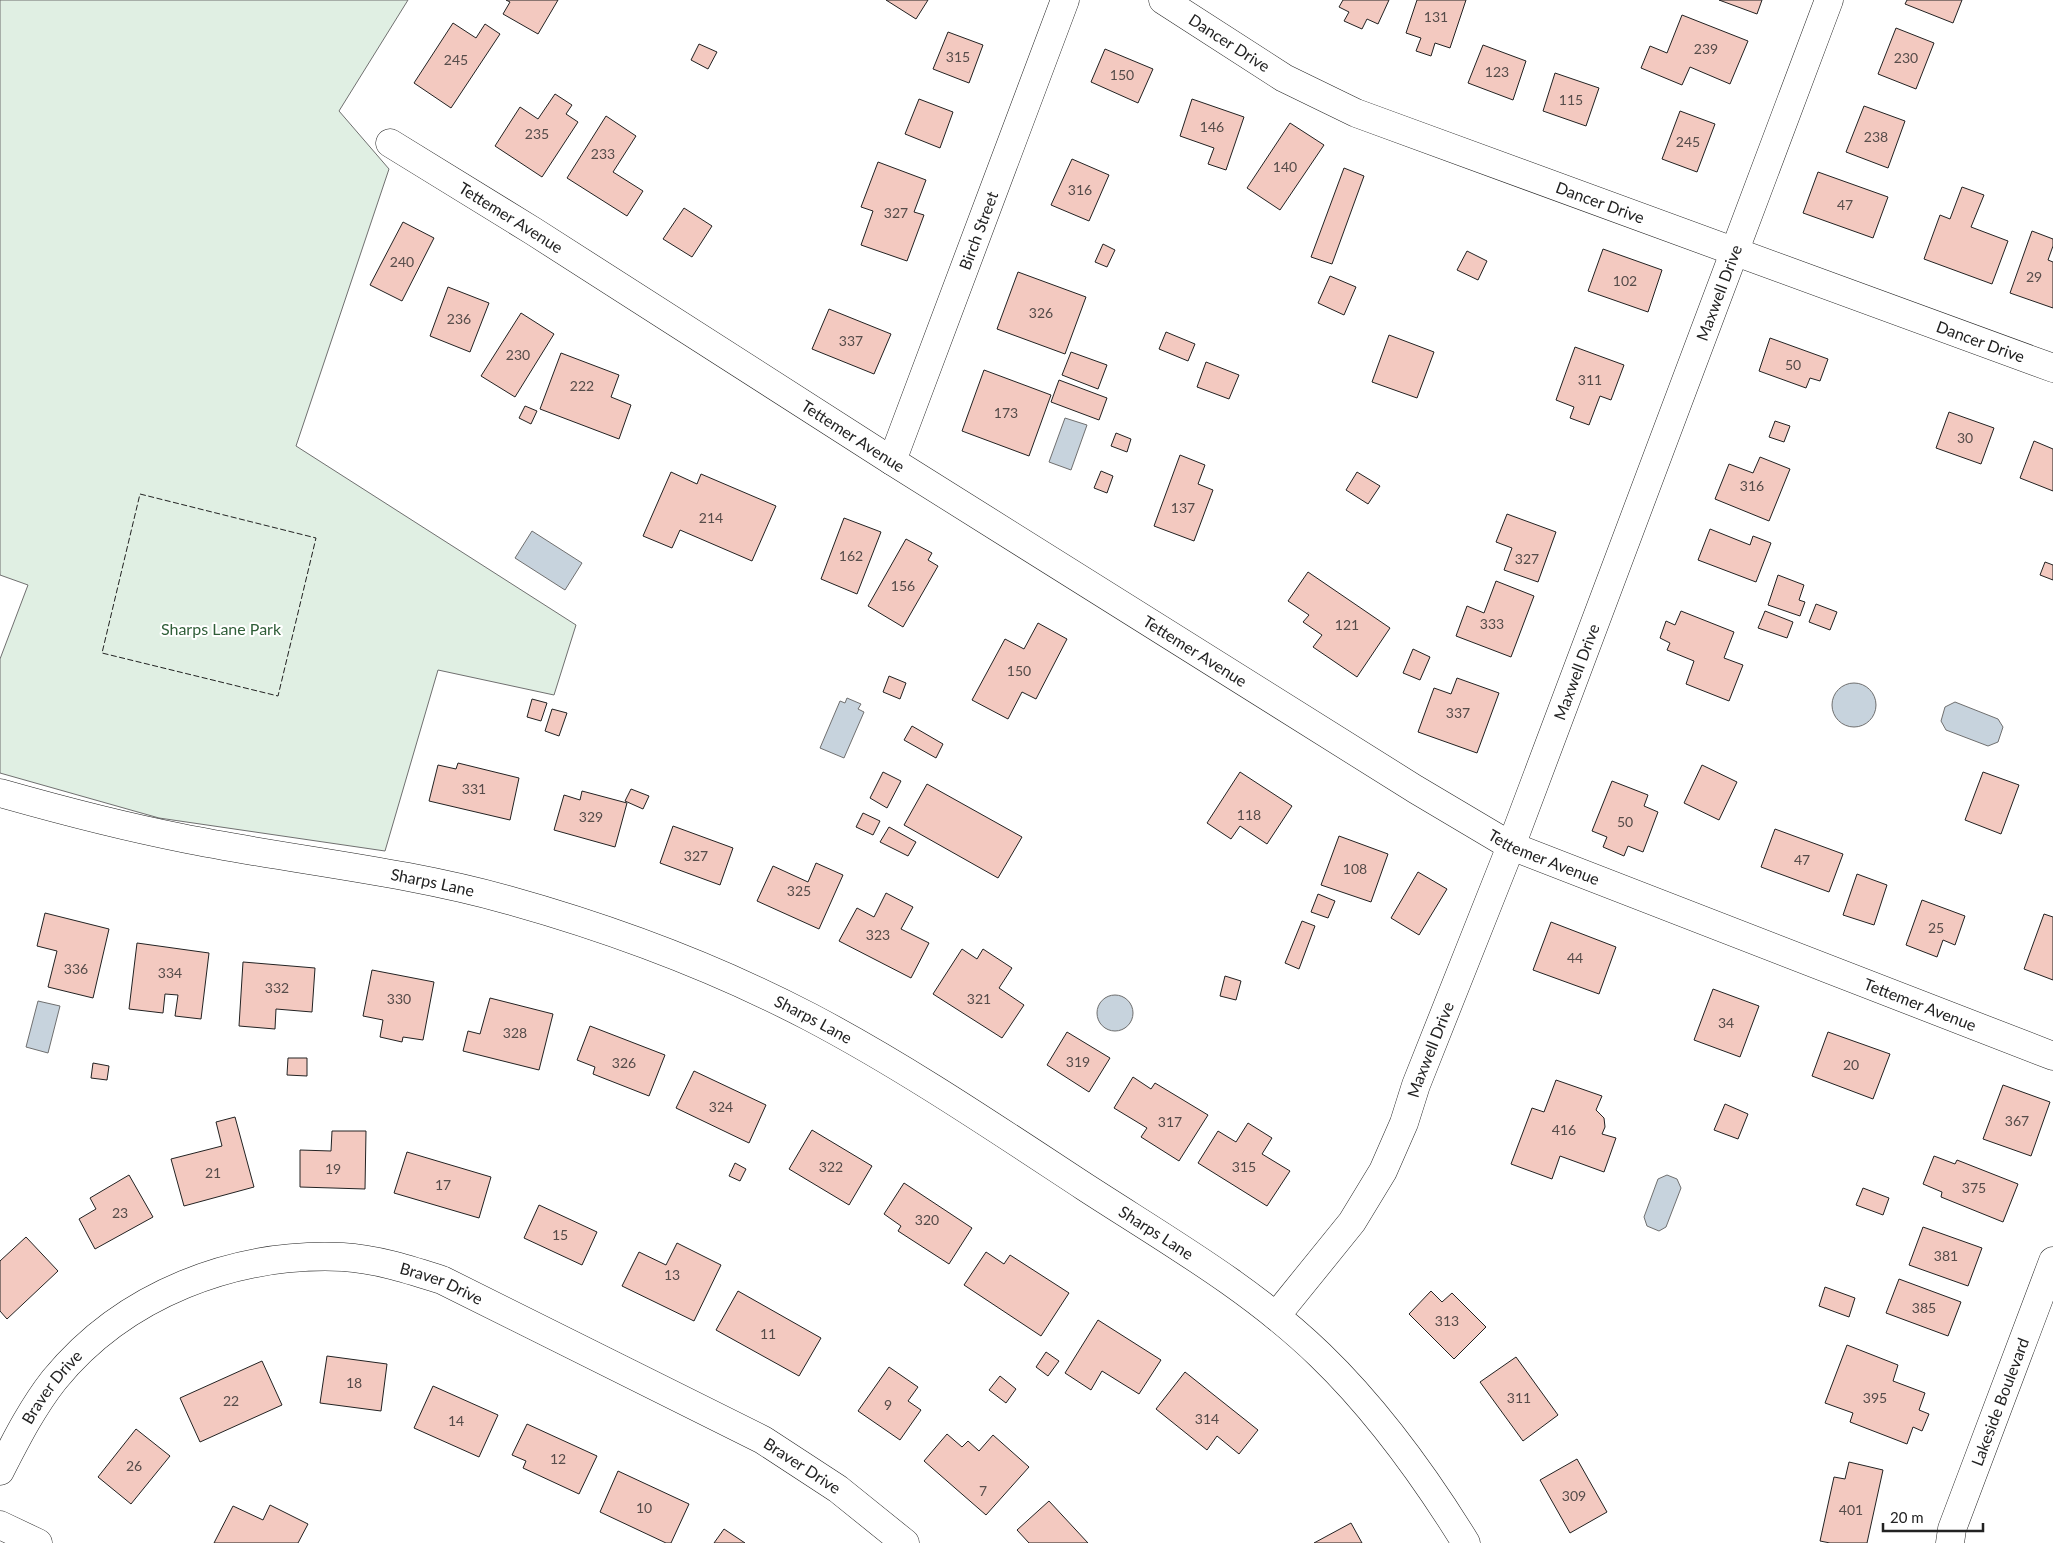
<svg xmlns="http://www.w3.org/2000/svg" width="2053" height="1543" font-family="Lato,sans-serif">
<rect width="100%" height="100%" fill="#fff"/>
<!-- green -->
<path fill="#e0efe3" stroke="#6f6f6f" d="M 0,0 L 408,0 L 339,111 L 389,169 L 296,446 L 576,625 L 554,695 L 438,670 L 385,851 L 159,818 L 0,773 L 0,659 L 28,585 L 0,575 Z"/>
<!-- water -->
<path fill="#c7d3dd" stroke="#6f6f6f" d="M 1065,418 L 1087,425 L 1071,470 L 1049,462 Z
M 532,531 L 582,563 L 565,590 L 515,558 Z
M1832 705a22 22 0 1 1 44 0a22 22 0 1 1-44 0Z
M 847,698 L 861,704 L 858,709 L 864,712 L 844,758 L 820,748 L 840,701 L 845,703 Z
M 1955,702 L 1998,719 L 2003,727 L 1998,742 L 1988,746 L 1946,730 L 1941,721 L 1945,707 Z
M1097 1013a18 18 0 1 1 36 0a18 18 0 1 1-36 0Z
M 38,1001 L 60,1006 L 48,1053 L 26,1047 Z
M 1667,1175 L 1677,1179 L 1681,1188 L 1666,1227 L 1659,1231 L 1647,1226 L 1644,1217 L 1658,1179 Z"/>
<!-- building -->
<path fill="#f3c9c0" stroke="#222" d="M 506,0 L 558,0 L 538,34 L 503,14 L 510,2 Z
M 886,0 L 928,0 L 916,19 Z
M 1343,0 L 1389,0 L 1378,24 L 1367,19 L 1362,29 L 1344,21 L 1349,12 L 1339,7 Z
M 1417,0 L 1466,0 L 1450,48 L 1435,43 L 1431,56 L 1416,51 L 1421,38 L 1406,33 Z
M 1719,0 L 1762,0 L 1757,14 Z
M 1907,0 L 1962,0 L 1953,23 L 1905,4 Z
M 1682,15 L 1748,41 L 1730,84 L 1690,67 L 1682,85 L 1641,68 L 1650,46 L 1667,53 Z
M 453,23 L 476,38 L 485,24 L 500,34 L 451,108 L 414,83 Z
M 1896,28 L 1934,43 L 1916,89 L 1878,74 Z
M 948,32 L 983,45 L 969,83 L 933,69 Z
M 699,44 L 717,52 L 708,69 L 691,60 Z
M 1483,45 L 1526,61 L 1513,100 L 1468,83 Z
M 1105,49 L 1153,69 L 1138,103 L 1091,82 Z
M 1555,73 L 1599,88 L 1586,126 L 1543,111 Z
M 555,94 L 572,105 L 566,114 L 578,122 L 542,177 L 495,146 L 520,107 L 538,119 Z
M 919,99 L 953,112 L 940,148 L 905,134 Z
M 1192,99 L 1244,117 L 1226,170 L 1208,164 L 1214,148 L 1180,136 Z
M 1864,106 L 1905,121 L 1888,168 L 1846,152 Z
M 1680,111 L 1715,124 L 1697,172 L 1662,159 Z
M 606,116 L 636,136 L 613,172 L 643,191 L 627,216 L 567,178 Z
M 1290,123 L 1324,145 L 1280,210 L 1247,188 Z
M 1072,159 L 1109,175 L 1089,221 L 1051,205 Z
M 878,162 L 926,180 L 914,212 L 924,215 L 907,261 L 861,245 L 873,211 L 861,207 Z
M 1344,168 L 1364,176 L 1332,264 L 1311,257 Z
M 1818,172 L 1888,197 L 1873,238 L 1803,213 Z
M 1962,187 L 1984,195 L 1971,227 L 2008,241 L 1992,284 L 1924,259 L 1940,215 L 1950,219 Z
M 684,208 L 712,226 L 692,257 L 663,239 Z
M 403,222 L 434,238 L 402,301 L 370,285 Z
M 2032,231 L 2053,239 L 2053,246 L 2048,260 L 2053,262 L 2053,308 L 2010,293 Z
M 1103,244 L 1115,250 L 1107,267 L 1095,262 Z
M 1603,249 L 1662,270 L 1648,312 L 1588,291 Z
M 1467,251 L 1487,261 L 1478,280 L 1457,270 Z
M 1018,272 L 1086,297 L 1065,354 L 997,329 Z
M 1330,276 L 1356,287 L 1344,315 L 1318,303 Z
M 448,287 L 489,303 L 470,352 L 430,336 Z
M 829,309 L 891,334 L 874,374 L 812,349 Z
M 521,313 L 554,334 L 515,397 L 481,376 Z
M 1166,332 L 1195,344 L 1188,361 L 1159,349 Z
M 1389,335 L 1434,352 L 1417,398 L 1372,382 Z
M 1770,338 L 1828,359 L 1820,381 L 1810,378 L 1806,388 L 1759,371 Z
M 1575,347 L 1624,365 L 1611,400 L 1600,396 L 1589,425 L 1570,418 L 1574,407 L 1556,400 Z
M 1071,352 L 1107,365 L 1098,389 L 1062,375 Z
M 561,353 L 619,375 L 611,397 L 631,405 L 619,439 L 540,409 Z
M 1206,362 L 1239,375 L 1229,399 L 1197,387 Z
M 984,370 L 1051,395 L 1029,456 L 962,431 Z
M 1059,380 L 1107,398 L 1099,420 L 1051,402 Z
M 525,406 L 537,411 L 531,424 L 519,418 Z
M 1949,412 L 1994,428 L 1981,464 L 1936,448 Z
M 1775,421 L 1790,426 L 1784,442 L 1769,437 Z
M 1116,433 L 1131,439 L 1127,452 L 1111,446 Z
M 2034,441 L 2053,449 L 2053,491 L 2020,478 Z
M 1180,455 L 1205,465 L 1198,484 L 1213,490 L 1194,541 L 1154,526 Z
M 1760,457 L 1790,469 L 1769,521 L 1715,499 L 1729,464 L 1753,473 Z
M 1101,471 L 1113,476 L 1107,493 L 1094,488 Z
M 671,472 L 697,484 L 701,474 L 776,506 L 752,561 L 680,530 L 672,548 L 643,536 Z
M 1357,472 L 1380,486 L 1368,504 L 1346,490 Z
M 1507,514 L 1556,532 L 1538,582 L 1504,570 L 1512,548 L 1496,542 Z
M 844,518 L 881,532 L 857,594 L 821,579 Z
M 1710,529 L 1750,545 L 1753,536 L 1771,543 L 1756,582 L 1698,560 Z
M 906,539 L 932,553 L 928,560 L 938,566 L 903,627 L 868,606 Z
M 2045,562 L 2053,565 L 2053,580 L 2040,575 Z
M 1308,572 L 1390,628 L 1357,677 L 1313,647 L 1322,635 L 1303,622 L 1309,615 L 1288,601 Z
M 1778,575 L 1804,585 L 1799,600 L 1805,602 L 1800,616 L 1768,605 Z
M 1496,581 L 1534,596 L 1511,657 L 1456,636 L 1467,606 L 1484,613 Z
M 1816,604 L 1837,612 L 1830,630 L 1809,622 Z
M 1681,611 L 1734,632 L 1724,658 L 1743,665 L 1729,701 L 1686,684 L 1694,661 L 1667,650 L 1670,643 L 1660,638 L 1666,621 L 1675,625 Z
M 1765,611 L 1793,622 L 1787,638 L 1758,628 Z
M 1038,623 L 1067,639 L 1036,699 L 1022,692 L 1008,719 L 972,700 L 1005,639 L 1024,649 Z
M 1413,649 L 1430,657 L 1420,680 L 1403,673 Z
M 889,676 L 906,683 L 900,699 L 883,692 Z
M 1457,678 L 1499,693 L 1477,753 L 1418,732 L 1434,688 L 1451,694 Z
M 532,699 L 547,703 L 541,721 L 527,717 Z
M 552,709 L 567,713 L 559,736 L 545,731 Z
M 912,726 L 943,744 L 936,758 L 904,740 Z
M 458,763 L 519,778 L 510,820 L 429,801 L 438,765 L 456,769 Z
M 1702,765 L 1737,782 L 1719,820 L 1684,803 Z
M 883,772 L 901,781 L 887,808 L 870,798 Z
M 1240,772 L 1292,806 L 1267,844 L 1240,826 L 1231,839 L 1207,823 Z
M 1983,772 L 2019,785 L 2001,834 L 1965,820 Z
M 1612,781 L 1648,795 L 1644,806 L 1658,812 L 1643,852 L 1628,846 L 1624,856 L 1603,847 L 1607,837 L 1592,831 Z
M 927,784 L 1022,837 L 998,878 L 904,825 Z
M 631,789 L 649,796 L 643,809 L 625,801 Z
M 582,791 L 627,803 L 615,847 L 554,830 L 564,795 L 580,800 Z
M 863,813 L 880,821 L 873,835 L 856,827 Z
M 673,826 L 733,848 L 720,885 L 660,863 Z
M 889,827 L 916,842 L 908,856 L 880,842 Z
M 1775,829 L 1843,854 L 1829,892 L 1761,867 Z
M 1339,836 L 1388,854 L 1371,902 L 1321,885 Z
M 816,863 L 843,875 L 819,929 L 757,901 L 773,866 L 808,882 Z
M 1418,872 L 1447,889 L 1419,935 L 1391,918 Z
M 1857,874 L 1887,885 L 1874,925 L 1843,915 Z
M 886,893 L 913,907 L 901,929 L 929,943 L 911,978 L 839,941 L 857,908 L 874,917 Z
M 1318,894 L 1335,901 L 1328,918 L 1311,912 Z
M 1922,900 L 1965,916 L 1955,945 L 1943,940 L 1937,957 L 1906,945 Z
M 45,913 L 109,929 L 93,998 L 48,987 L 57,951 L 37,946 Z
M 2044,914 L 2053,917 L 2053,980 L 2024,969 Z
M 1302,921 L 1315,926 L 1299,969 L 1285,963 Z
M 1551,922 L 1616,947 L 1599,994 L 1533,970 Z
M 137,943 L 209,953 L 201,1019 L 175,1016 L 178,995 L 165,994 L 163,1013 L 129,1009 Z
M 962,949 L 977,959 L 983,949 L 1012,968 L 999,988 L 1024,1005 L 1002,1038 L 933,994 Z
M 243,962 L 315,968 L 312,1012 L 276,1009 L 275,1029 L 239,1026 Z
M 372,970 L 434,982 L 423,1040 L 403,1037 L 402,1042 L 380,1037 L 383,1020 L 363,1016 Z
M 1225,976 L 1241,981 L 1236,1000 L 1220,996 Z
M 1713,989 L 1759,1006 L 1740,1057 L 1694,1040 Z
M 490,998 L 553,1014 L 539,1070 L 463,1051 L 468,1031 L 480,1034 Z
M 590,1026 L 665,1055 L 649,1096 L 593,1074 L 595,1067 L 577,1060 Z
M 1067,1032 L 1110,1058 L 1089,1092 L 1047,1065 Z
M 1828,1032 L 1890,1054 L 1873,1099 L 1812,1076 Z
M 288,1058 L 307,1058 L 307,1076 L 287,1075 Z
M 93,1063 L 109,1066 L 107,1080 L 91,1078 Z
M 694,1071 L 766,1105 L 749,1143 L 676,1108 Z
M 1133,1077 L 1151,1089 L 1155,1083 L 1208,1115 L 1179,1161 L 1141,1137 L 1147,1128 L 1114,1108 Z
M 1556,1080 L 1602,1096 L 1596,1110 L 1604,1118 L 1605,1127 L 1602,1134 L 1616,1138 L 1604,1172 L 1560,1156 L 1552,1179 L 1511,1164 L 1532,1108 L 1544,1112 Z
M 2003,1085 L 2050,1102 L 2031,1156 L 1983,1139 Z
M 1725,1104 L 1748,1114 L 1738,1139 L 1714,1130 Z
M 235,1117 L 254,1187 L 184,1206 L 171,1159 L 222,1146 L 216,1122 Z
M 1248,1123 L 1272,1138 L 1262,1154 L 1290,1171 L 1267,1206 L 1198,1163 L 1218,1131 L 1236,1142 Z
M 812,1130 L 872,1166 L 849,1205 L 789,1169 Z
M 332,1131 L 366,1131 L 365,1189 L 300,1187 L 300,1150 L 331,1151 Z
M 407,1152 L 491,1177 L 479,1218 L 394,1193 Z
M 1934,1156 L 1955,1164 L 1957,1160 L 2018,1184 L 2003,1222 L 1941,1197 L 1942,1192 L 1923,1184 Z
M 735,1163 L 746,1169 L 740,1181 L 729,1176 Z
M 129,1175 L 153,1217 L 95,1249 L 79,1219 L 96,1209 L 90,1198 Z
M 904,1183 L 972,1228 L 949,1264 L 898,1231 L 901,1226 L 884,1214 Z
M 1863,1188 L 1889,1198 L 1883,1215 L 1856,1205 Z
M 539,1205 L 597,1232 L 582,1265 L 524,1238 Z
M 1923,1227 L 1982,1248 L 1968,1286 L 1909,1265 Z
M 26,1237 L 58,1271 L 7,1319 L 0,1311 L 0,1261 Z
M 677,1243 L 721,1265 L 694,1321 L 622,1286 L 639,1252 L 666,1265 Z
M 986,1252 L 1004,1264 L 1010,1255 L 1069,1293 L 1041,1336 L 964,1285 Z
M 1899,1279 L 1961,1302 L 1948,1336 L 1886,1313 Z
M 1825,1287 L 1855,1298 L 1849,1317 L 1819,1306 Z
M 738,1291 L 821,1338 L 799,1376 L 716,1330 Z
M 1431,1291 L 1442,1302 L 1452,1293 L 1486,1327 L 1454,1359 L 1409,1314 Z
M 1098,1320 L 1161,1360 L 1139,1394 L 1102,1371 L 1091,1390 L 1065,1373 Z
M 1847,1345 L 1898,1365 L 1893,1381 L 1925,1393 L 1919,1410 L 1929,1414 L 1922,1431 L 1913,1427 L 1907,1444 L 1850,1422 L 1853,1413 L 1825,1403 Z
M 1046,1352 L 1059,1361 L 1048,1376 L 1036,1367 Z
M 327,1356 L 387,1364 L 381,1411 L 320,1403 Z
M 1516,1357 L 1558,1415 L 1523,1441 L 1480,1382 Z
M 262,1361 L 282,1405 L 200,1442 L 180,1398 Z
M 889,1367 L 918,1387 L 908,1401 L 921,1410 L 900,1440 L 858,1411 Z
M 1185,1372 L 1258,1430 L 1239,1454 L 1217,1436 L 1207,1450 L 1156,1409 Z
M 1000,1376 L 1016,1389 L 1006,1403 L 989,1390 Z
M 433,1386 L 498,1415 L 479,1457 L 414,1428 Z
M 527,1424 L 597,1456 L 579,1494 L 523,1468 L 526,1461 L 512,1455 Z
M 136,1429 L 170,1456 L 131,1504 L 98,1477 Z
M 947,1434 L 962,1447 L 968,1441 L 979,1451 L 993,1435 L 1029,1467 L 986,1515 L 924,1461 Z
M 1577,1459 L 1607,1512 L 1570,1533 L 1540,1480 Z
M 1849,1462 L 1883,1470 L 1867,1543 L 1830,1543 L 1820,1541 L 1834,1477 L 1845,1479 Z
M 618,1471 L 689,1504 L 671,1543 L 666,1543 L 600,1512 Z
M 1049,1501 L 1088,1543 L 1029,1543 L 1017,1530 Z
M 270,1505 L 308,1524 L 298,1543 L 214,1543 L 233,1506 L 263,1520 Z
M 1351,1523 L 1362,1543 L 1314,1543 Z
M 724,1529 L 745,1543 L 714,1543 Z"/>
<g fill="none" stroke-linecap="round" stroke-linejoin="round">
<defs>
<g id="street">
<path id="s1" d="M 1163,0 L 1284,78 L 1356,113 L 2053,368"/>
<path id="s2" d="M 390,143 L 533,231 L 892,461 L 1415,789 L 1511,846 L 2053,1056"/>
<path id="s3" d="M 892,461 L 1065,0"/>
<path id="s4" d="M 0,793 C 60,810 121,826 182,838 C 290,860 401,870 508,900 C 612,929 714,967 810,1017 C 905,1067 995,1128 1085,1187 C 1165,1239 1251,1288 1320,1355 C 1378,1411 1424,1475 1466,1543"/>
<path id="s5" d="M 1276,1316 L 1352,1222 L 1383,1171 L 1404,1123 L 1416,1085 L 1511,846 L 1829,0"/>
<path id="s6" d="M 0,1471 C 16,1440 32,1408 54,1380 C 124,1294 235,1252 343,1257 C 377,1259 410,1270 442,1280 L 763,1440 L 838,1489 L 905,1543"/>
<path d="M 0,1525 L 38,1543"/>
<path id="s7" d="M 1950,1543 L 1952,1529 L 2053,1261"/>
</g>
</defs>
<!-- street casing -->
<use href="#street" stroke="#222" stroke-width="29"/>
<!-- street -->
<use href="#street" stroke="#fff" stroke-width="28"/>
<!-- fence -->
<path stroke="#222" stroke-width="1" stroke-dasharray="6 2.5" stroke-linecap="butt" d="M 140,494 L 316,538 L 278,696 L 102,653 Z"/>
</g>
<g text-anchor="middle" stroke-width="4" stroke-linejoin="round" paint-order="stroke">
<!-- number labels -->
<g font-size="14" fill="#564c4a">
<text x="1436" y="22">131</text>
<text x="1706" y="54">239</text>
<text x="958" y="62">315</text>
<text x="1906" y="63">230</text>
<text x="456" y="65">245</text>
<text x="1497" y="77">123</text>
<text x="1122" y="80">150</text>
<text x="1571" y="105">115</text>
<text x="1212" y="132">146</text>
<text x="537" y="139">235</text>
<text x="1876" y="142">238</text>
<text x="1688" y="147">245</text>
<text x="603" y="159">233</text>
<text x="1285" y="172">140</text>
<text x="1080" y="195">316</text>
<text x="1845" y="210">47</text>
<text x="896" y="218">327</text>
<text x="402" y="267">240</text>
<text x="2034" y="282">29</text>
<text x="1625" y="286">102</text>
<text x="1041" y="318">326</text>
<text x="459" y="324">236</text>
<text x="851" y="346">337</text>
<text x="518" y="360">230</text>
<text x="1793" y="370">50</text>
<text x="1590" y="385">311</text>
<text x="582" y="391">222</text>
<text x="1006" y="418">173</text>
<text x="1965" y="443">30</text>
<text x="1752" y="491">316</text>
<text x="1183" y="513">137</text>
<text x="711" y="523">214</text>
<text x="851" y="561">162</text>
<text x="1527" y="564">327</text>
<text x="903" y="591">156</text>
<text x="1492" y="629">333</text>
<text x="1347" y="630">121</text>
<text x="1019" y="676">150</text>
<text x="1458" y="718">337</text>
<text x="474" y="794">331</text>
<text x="1249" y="820">118</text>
<text x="591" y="822">329</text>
<text x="1625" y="827">50</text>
<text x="696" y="861">327</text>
<text x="1802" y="865">47</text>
<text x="1355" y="874">108</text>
<text x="799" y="896">325</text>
<text x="1936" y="933">25</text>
<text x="878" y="940">323</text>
<text x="1575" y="963">44</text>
<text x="76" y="974">336</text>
<text x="170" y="978">334</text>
<text x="277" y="993">332</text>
<text x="399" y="1004">330</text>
<text x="979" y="1004">321</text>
<text x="1726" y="1028">34</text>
<text x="515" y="1038">328</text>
<text x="1078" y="1067">319</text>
<text x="624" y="1068">326</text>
<text x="1851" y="1070">20</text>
<text x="721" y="1112">324</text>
<text x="2017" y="1126">367</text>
<text x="1170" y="1127">317</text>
<text x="1564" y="1135">416</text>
<text x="831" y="1172">322</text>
<text x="1244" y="1172">315</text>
<text x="333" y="1174">19</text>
<text x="213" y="1178">21</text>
<text x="443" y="1190">17</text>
<text x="1974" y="1193">375</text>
<text x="120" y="1218">23</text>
<text x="927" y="1225">320</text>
<text x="560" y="1240">15</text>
<text x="1946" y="1261">381</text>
<text x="672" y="1280">13</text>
<text x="1924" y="1313">385</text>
<text x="1447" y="1326">313</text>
<text x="768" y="1339">11</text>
<text x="354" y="1388">18</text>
<text x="1519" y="1403">311</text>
<text x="1875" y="1403">395</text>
<text x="231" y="1406">22</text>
<text x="888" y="1410">9</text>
<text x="1207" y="1424">314</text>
<text x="456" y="1426">14</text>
<text x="558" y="1464">12</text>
<text x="134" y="1471">26</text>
<text x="983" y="1496">7</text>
<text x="1574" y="1501">309</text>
<text x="644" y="1513">10</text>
<text x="1851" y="1515">401</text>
</g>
<!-- street labels -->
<g font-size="16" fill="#222" stroke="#fff">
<text dy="6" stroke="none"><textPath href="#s1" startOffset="79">Dancer Drive</textPath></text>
<text dy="6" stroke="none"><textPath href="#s1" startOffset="484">Dancer Drive</textPath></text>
<text dy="6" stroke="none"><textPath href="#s2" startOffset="142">Tettemer Avenue</textPath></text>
<text dy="6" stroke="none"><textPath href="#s3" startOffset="246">Birch Street</textPath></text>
<text dy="6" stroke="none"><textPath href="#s5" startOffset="1121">Maxwell Drive</textPath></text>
<text dy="6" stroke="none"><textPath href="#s1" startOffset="889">Dancer Drive</textPath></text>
<text dy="6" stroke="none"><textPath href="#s2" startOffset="548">Tettemer Avenue</textPath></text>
<text dy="6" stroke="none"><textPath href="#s2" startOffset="952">Tettemer Avenue</textPath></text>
<text dy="6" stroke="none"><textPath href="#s5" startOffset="716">Maxwell Drive</textPath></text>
<text dy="6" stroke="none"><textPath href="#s2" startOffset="1358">Tettemer Avenue</textPath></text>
<text dy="6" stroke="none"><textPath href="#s4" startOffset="442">Sharps Lane</textPath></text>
<text dy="6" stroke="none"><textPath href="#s2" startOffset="1762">Tettemer Avenue</textPath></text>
<text dy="6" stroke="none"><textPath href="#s4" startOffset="848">Sharps Lane</textPath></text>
<text dy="6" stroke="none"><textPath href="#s5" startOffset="311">Maxwell Drive</textPath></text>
<text dy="6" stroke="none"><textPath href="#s4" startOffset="1252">Sharps Lane</textPath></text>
<text dy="6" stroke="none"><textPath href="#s6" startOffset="534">Braver Drive</textPath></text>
<text dy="6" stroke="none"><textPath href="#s6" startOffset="99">Braver Drive</textPath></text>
<text dy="6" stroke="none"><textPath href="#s7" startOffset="150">Lakeside Boulevard</textPath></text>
<text dy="6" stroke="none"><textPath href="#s6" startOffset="939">Braver Drive</textPath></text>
</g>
<!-- park labels -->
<g font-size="16" fill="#2f5e38" stroke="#fff">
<text x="221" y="635">Sharps Lane Park</text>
</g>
</g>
<!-- scale -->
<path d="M1883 1523v8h100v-8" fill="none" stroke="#222222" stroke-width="2.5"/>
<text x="1890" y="1523" font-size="15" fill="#222222" stroke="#ffffff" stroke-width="4" paint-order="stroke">20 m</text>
</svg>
